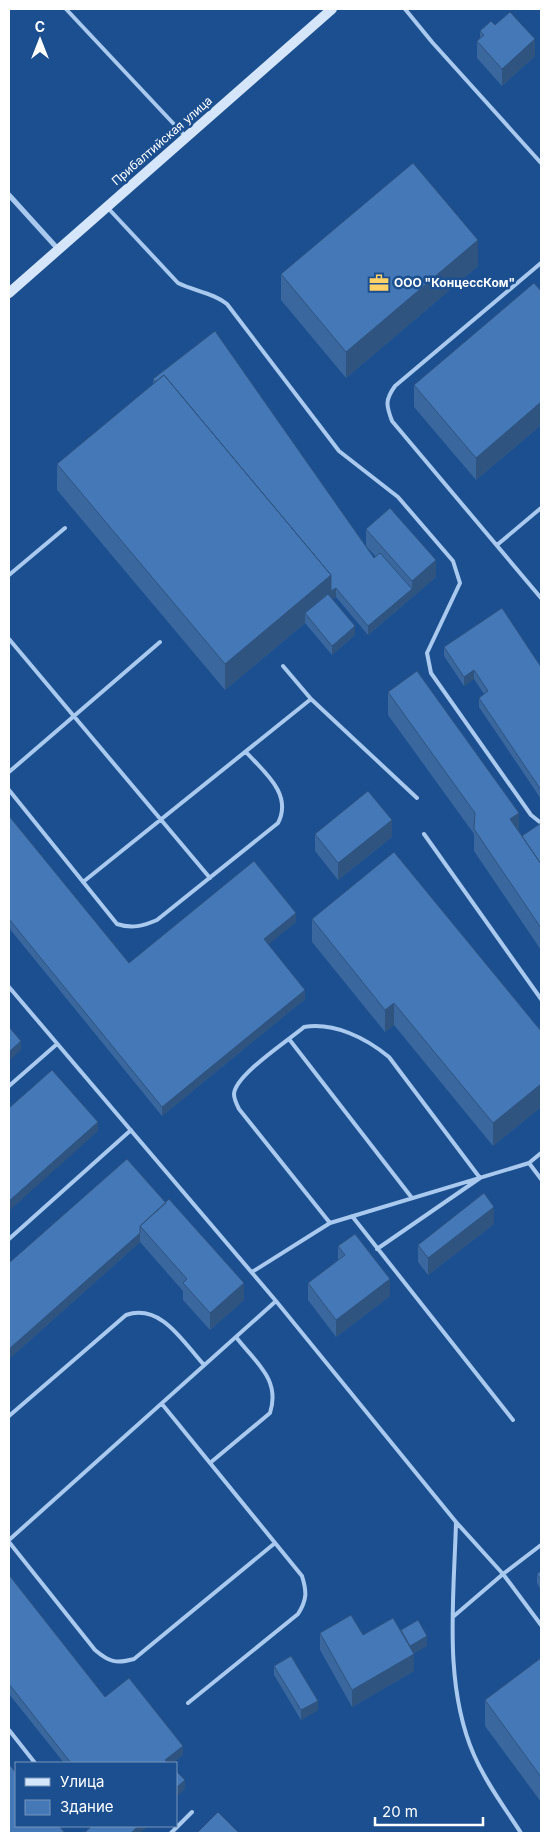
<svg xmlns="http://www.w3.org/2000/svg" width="550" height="1842" font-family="Inter,sans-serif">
<rect width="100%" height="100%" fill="#1b4f8f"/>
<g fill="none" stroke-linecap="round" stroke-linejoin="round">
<!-- lane -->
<path stroke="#a9c9ee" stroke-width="4" d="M 66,9 L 186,137
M 405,9 L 432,42 L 541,163
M 107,207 L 178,283 C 194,291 214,293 227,304 L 339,451 L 398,497 L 453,561 L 460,583 L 427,653 L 431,673 L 531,815 L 541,823
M 541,263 L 395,386 C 385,400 386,405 392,421 L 541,598
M 497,545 L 541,508
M 9,575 L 65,528
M 9,639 L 210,878
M 283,666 L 311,699
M 9,772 L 160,642
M 9,790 L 117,924 C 132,929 143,926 157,920 L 278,823 C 293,794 264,772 246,752
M 424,834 L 541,999
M 83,882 L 311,699 L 417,798
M 9,987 L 276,1301 L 456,1522 L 503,1574 L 541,1625
M 289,1039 L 412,1198
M 9,1086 L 57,1044
M 541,1153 L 529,1163 L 541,1179
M 352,1216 L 513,1420
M 330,1223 L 239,1109 C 237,1105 234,1099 234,1094 C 235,1075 289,1040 304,1027 C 334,1022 366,1038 389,1057 L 480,1178 L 377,1249
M 9,1239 L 131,1130
M 252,1272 L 330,1223 L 529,1163
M 162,1404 L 302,1576 C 307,1592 307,1600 298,1614 L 188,1703
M 9,1416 L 126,1315 C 161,1303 183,1342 204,1365
M 210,1463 L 270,1413 C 281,1379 255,1362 236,1337
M 456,1522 C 454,1598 443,1684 474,1755 C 486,1783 505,1808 521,1833
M 9,1540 L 276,1301
M 9,1542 L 95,1650 C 109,1662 116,1664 134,1659 L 275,1543
M 454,1616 L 503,1574 L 541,1545
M 9,1730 L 35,1763
M 171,1833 L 192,1812"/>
<!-- street -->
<path stroke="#a9c9ee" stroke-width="5" d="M 9,195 L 58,249"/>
<!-- secondary -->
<path stroke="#d6e6fa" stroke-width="10" d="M 9,293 L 332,9"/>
</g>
<!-- wall -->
<path fill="#3a679d" d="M 495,25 L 535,56 L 502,86 L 477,58 L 477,41 L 480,39 L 480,31 Z
M 478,266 L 346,378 L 281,300 L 281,274 Z
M 541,291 L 541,425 L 476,480 L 414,407 L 414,385 Z
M 153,379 L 374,558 L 376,557 L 366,546 L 366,529 L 436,577 L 368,635 L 336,597 L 332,600 L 355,635 L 332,655 L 305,623 L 225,690 L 57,490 L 57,464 L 153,384 Z
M 444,647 L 541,667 L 541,799 L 479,707 L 479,698 L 484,694 L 474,679 L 464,686 L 444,656 Z
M 388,692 L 519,831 L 522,836 L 541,823 L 541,950 L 474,851 L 474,834 L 388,715 Z
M 9,816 L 129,963 L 296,922 L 268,944 L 305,999 L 162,1116 L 9,928 Z
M 315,834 L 392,837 L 338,880 L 315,851 Z
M 312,919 L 541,1031 L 541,1107 L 493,1146 L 394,1025 L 385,1032 L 312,942 Z
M 127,1159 L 244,1300 L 210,1330 L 183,1300 L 183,1291 L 140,1242 L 9,1359 L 9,1263 Z
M 494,1224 L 428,1275 L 418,1262 L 418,1245 Z
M 338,1246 L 390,1296 L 336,1337 L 308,1300 L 308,1283 L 338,1261 Z
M 541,1547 L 541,1568 L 540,1557 L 540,1548 Z
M 541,1571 L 541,1590 L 537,1583 L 537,1574 Z
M 9,1575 L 105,1697 L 183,1755 L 172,1763 L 64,1763 L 9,1694 Z
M 401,1630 L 427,1646 L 414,1653 L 414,1671 L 352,1707 L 320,1650 L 320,1633 L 363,1635 Z
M 541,1658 L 541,1802 L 485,1726 L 485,1700 Z
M 274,1666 L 318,1710 L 301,1720 L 274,1675 Z"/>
<!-- shaded-wall -->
<path fill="#305480" d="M 535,39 L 535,56 L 502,86 L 502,69 Z
M 478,240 L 478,266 L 346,378 L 346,352 Z
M 541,402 L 541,425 L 476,480 L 476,458 Z
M 436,560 L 436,577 L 368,635 L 368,626 L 412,589 L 412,581 Z
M 331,575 L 336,588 L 336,597 L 309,619 L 305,613 L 305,623 L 225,690 L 225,664 Z
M 355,626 L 355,635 L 332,655 L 332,646 Z
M 474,670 L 474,679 L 464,686 L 464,677 Z
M 519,813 L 519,836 L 510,819 Z
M 392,820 L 392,837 L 338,880 L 338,863 Z
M 296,913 L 296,922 L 264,948 L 264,939 Z
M 305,990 L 305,999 L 162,1116 L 162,1107 Z
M 394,1003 L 394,1025 L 385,1032 L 385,1010 Z
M 21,1041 L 21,1050 L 9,1061 L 9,1052 Z
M 541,1084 L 541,1107 L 493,1146 L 493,1123 Z
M 98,1122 L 98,1131 L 9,1211 L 9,1201 Z
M 494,1207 L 494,1224 L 428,1275 L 428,1258 Z
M 140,1233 L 140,1242 L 9,1359 L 9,1349 Z
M 390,1279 L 390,1296 L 336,1337 L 336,1320 Z
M 244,1283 L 244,1300 L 210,1330 L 210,1313 Z
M 427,1636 L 427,1646 L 410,1656 L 410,1646 Z
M 414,1654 L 414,1671 L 352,1707 L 352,1690 Z
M 318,1701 L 318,1710 L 301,1720 L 301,1710 Z
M 183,1746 L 183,1755 L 172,1763 L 165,1763 L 165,1760 Z
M 185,1780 L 185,1789 L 176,1797 L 176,1788 Z
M 138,1826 L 148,1826 L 140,1833 L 131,1833 Z"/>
<!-- building -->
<path fill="#4478b7" stroke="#305480" d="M 510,12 L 535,39 L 502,69 L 477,41 L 484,35 L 480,31 L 491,21 L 495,25 Z
M 413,163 L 478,240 L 346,352 L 281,274 Z
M 534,283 L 541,291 L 541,402 L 476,458 L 414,385 Z
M 215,331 L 374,558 L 380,553 L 412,589 L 368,626 L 336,588 L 331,591 L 331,575 L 164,375 L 155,382 L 153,379 Z
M 164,375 L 331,575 L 225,664 L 57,464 Z
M 390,508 L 436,560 L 412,581 L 366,529 Z
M 328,594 L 355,626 L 332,646 L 305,613 Z
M 502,608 L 541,667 L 541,790 L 479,698 L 488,691 L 474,670 L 464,677 L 444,647 Z
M 417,671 L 519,813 L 510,819 L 541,864 L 541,928 L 474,829 L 475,813 L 388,692 Z
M 368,791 L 392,820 L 338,863 L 315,834 Z
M 9,816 L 129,963 L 254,861 L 296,913 L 264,939 L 305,990 L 162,1107 L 9,919 Z
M 541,823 L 541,864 L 522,836 Z
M 394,852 L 541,1031 L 541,1084 L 493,1123 L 394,1003 L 385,1010 L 312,919 Z
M 9,1027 L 21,1041 L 9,1052 Z
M 52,1070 L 98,1122 L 9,1201 L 9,1108 Z
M 127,1159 L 166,1203 L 140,1226 L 140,1233 L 9,1349 L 9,1263 Z
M 484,1193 L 494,1207 L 428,1258 L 418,1245 Z
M 169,1199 L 244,1283 L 210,1313 L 183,1283 L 187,1279 L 140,1226 Z
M 355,1234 L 390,1279 L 336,1320 L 308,1283 L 345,1255 L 338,1246 Z
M 541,1571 L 541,1580 L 537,1574 Z
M 9,1575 L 105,1697 L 129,1678 L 183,1746 L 165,1760 L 168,1763 L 71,1763 L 9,1684 Z
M 351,1615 L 363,1635 L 393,1618 L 414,1654 L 352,1690 L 320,1633 Z
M 418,1620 L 427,1636 L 410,1646 L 401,1630 Z
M 291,1656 L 318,1701 L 301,1710 L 274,1666 Z
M 541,1658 L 541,1777 L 485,1700 Z
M 9,1764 L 16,1773 L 16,1826 L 59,1826 L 65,1833 L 9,1833 Z
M 176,1771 L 185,1780 L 176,1788 Z
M 218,1812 L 239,1833 L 197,1833 Z
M 92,1826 L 138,1826 L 131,1833 L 84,1833 Z"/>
<!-- icons -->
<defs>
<symbol id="office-bare" viewBox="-9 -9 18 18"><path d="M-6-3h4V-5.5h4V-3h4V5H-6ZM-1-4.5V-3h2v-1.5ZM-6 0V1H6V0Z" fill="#ffd166" stroke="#1b4f8f" stroke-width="2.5" paint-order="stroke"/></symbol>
</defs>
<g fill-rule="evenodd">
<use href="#office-bare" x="365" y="269" width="28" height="28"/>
</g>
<g text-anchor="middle" stroke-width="5" stroke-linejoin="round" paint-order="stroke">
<!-- street labels -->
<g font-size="12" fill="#fff" stroke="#1b4f8f">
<text transform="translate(162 141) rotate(-41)" y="4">Прибалтийская улица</text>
</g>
<!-- poi labels -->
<g font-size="12" font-weight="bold" fill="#fff" stroke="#1b4f8f" text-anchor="start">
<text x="394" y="287">ООО "КонцессКом"</text>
</g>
</g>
<!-- border -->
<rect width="550" height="1842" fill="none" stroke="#ffffff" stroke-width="20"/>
<!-- legend -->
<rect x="15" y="1762" width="162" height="65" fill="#1b4f8f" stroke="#7695bc"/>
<rect x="25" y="1778" width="25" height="8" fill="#d6e6fa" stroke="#7695bc"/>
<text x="60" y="1787" font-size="15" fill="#ffffff">Улица</text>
<rect x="25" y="1800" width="25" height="15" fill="#4478b7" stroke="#7695bc"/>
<text x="60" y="1812" font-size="15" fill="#ffffff">Здание</text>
<!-- north arrow -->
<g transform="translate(40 40)" stroke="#1b4f8f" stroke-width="4" paint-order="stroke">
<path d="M0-4L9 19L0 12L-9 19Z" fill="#ffffff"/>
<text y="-8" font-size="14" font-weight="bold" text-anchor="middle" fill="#ffffff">С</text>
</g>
<!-- scale -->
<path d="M375 1817v8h108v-8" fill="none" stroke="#ffffff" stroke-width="2.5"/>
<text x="382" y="1817" font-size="15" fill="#ffffff" stroke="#1b4f8f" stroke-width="4" paint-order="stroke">20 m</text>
</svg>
